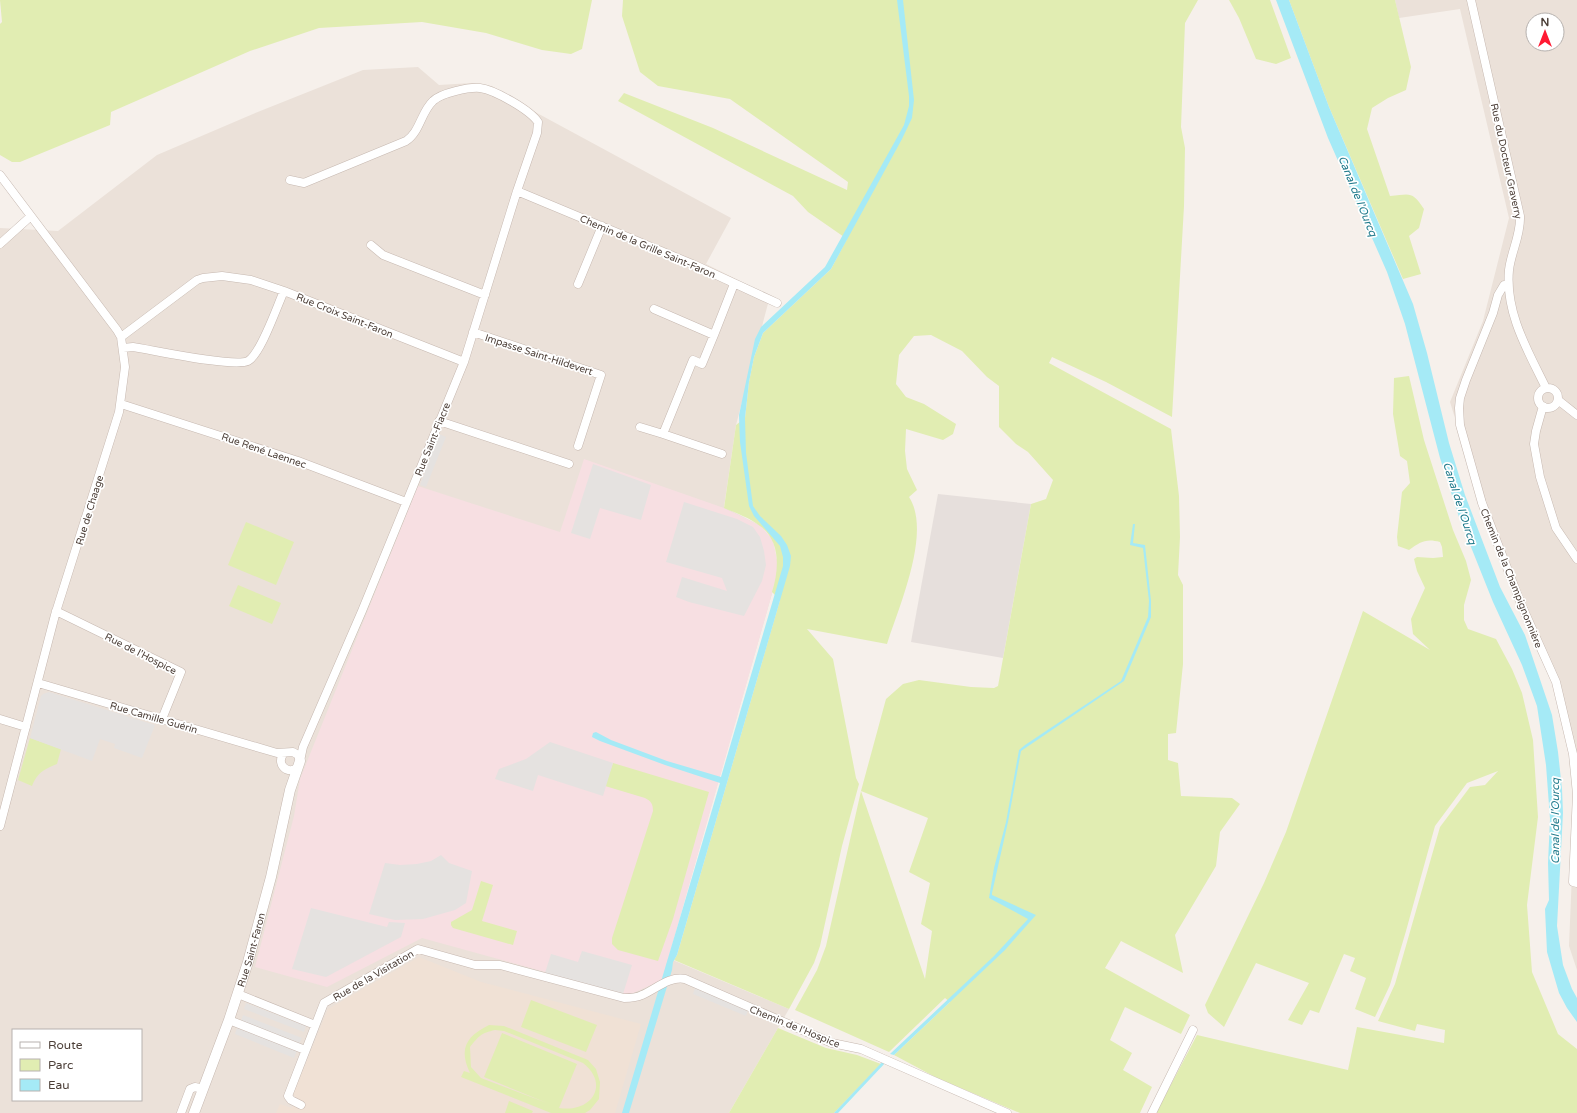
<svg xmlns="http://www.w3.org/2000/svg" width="1577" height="1113" font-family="'Varela Round',sans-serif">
<rect width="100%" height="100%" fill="#f6f0eb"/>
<!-- residential -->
<path fill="#ebe1d9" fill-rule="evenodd" d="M 1395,0 L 1577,0 L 1577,970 L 1569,946 L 1575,800 L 1569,755 L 1558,701 L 1532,625 L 1482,505 L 1450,402 L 1483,321 L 1509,218 L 1460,9 L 1399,18 ZM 1533,20 L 1557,20 L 1557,44 L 1533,44 Z
M 418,67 L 439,85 L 472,83 L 492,86 L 537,113 L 731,218 L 706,264 L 770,296 L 736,425 L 724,507 L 761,526 L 777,576 L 668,958 L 789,1009 L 729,1113 L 0,1113 L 0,228 L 58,231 L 157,155 L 253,114 L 363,70 ZM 13,1030 L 141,1030 L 141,1100 L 13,1100 Z"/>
<!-- industrial -->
<path fill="#e6dfdc" d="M 938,494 L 1031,504 L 1003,658 L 911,642 Z"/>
<!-- education -->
<path fill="#f0e1d5" d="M 419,957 L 481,982 L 641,1024 L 615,1113 L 276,1113 L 280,1104 L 292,1108 L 296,1098 L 293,1094 L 328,1009 Z"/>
<!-- medical -->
<path fill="#f7dfe2" d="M 584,459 L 724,508 L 761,526 L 773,540 L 777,560 L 777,576 L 662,980 L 629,995 L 422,938 L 327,987 L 255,967 L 294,816 L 300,779 L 418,486 L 560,532 Z"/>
<!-- green -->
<path fill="#e1edb2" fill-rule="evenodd" d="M 0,0 L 592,0 L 582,49 L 571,54 L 542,50 L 486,33 L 422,22 L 319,28 L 250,51 L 111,112 L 110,125 L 20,162 L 12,162 L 0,155 L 0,24 L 2,22 Z
M 623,0 L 1198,0 L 1185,23 L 1181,127 L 1185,148 L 1184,206 L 1172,417 L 1106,382 L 1052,357 L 1049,363 L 1171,429 L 1179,496 L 1180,537 L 1178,575 L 1183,585 L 1183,664 L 1176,733 L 1168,734 L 1168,760 L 1178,763 L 1181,796 L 1232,798 L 1240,804 L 1220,832 L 1216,866 L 1175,935 L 1183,973 L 1121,941 L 1105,968 L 1190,1015 L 1181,1034 L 1125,1007 L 1110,1040 L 1132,1053 L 1123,1070 L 1152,1087 L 1140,1113 L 1020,1113 L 937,1078 L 894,1055 L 950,1002 L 945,998 L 889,1052 L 795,1010 L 817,970 L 826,946 L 861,791 L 886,699 L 903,684 L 919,680 L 971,687 L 994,688 L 998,686 L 1031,504 L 1046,499 L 1053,480 L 1028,452 L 1016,444 L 999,427 L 999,386 L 987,377 L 962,351 L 931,335 L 914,336 L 899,355 L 896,384 L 906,397 L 924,404 L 956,424 L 953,434 L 943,440 L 906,429 L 905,451 L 907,469 L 917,490 L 909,497 C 932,532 899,606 887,644 L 807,629 L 833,659 L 856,778 L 859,784 L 842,846 L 820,946 L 814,963 L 789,1009 L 674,960 L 677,955 L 780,600 L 772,592 C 779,570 781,541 760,526 C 750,518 736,513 724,508 L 736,425 L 745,418 L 749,382 L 754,357 L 763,333 L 831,269 L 847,239 L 808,212 L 793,196 L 618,101 L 624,93 L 713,128 L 847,190 L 848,182 L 730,99 L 658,86 L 640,72 L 622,16 ZM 861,791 L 928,818 L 909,872 L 930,883 L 921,924 L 932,931 L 925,979 Z
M 1229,0 L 1270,0 L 1291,58 L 1276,64 L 1256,59 L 1239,18 Z
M 1289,0 L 1395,0 L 1411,67 L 1406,90 L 1388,98 L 1372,108 L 1367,129 L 1390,196 C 1411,194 1412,191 1424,209 L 1419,228 L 1409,236 L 1421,274 L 1403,279 L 1329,107 Z
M 1409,376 L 1424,440 L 1453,530 L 1466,561 L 1471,580 L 1464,605 L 1464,620 L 1468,629 L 1496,639 L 1512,669 L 1522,693 L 1533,740 L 1538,817 L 1527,905 L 1532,972 L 1558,1034 L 1577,1049 L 1577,1113 L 1156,1113 L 1197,1035 L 1348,1070 L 1357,1027 L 1444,1043 L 1445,1030 L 1417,1024 L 1415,1031 L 1378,1021 L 1395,984 L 1440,827 L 1470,787 L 1485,785 L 1498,771 L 1467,783 L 1435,826 L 1406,931 L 1390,985 L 1375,1017 L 1355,1009 L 1366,978 L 1350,971 L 1355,958 L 1344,954 L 1319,1013 L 1310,1010 L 1302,1025 L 1288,1020 L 1309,983 L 1256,963 L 1224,1027 L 1208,1013 L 1205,1005 L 1264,883 L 1286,832 L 1363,611 L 1430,650 L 1413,634 L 1411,619 L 1425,588 L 1417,571 L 1414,559 L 1417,557 L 1433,558 L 1443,557 L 1442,547 L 1440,542 C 1426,538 1420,542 1409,550 L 1398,546 L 1397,537 L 1402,492 L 1410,483 L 1407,461 L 1400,456 L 1393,414 L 1394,378 Z
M 246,522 L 294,542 L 276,585 L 228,565 Z
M 238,585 L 281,603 L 272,624 L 229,606 Z
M 30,738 L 61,749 L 57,764 C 43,770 38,772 32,786 L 18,780 Z
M 613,763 L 709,792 L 673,919 L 658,961 L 618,950 L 612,944 L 612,938 L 653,811 C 653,804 651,801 645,798 L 605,786 Z
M 481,881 L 493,885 L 482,921 L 517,931 L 513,945 L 453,928 L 451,925 L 451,922 L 472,910 Z
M 531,1000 L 597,1025 L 586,1052 L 521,1027 Z
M 489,1025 L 504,1026 L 588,1060 L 596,1069 L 600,1082 L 599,1099 L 590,1110 L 585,1113 L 551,1113 L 461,1077 L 464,1071 L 470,1073 C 458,1048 467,1036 489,1025 ZM 495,1030 L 504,1031 L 583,1063 C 610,1084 592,1113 559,1108 L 577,1064 L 502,1033 L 484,1077 L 547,1103 L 481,1078 L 471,1067 L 470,1047 C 479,1036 481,1033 495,1030 Z
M 778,1028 L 826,1048 L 857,1055 L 881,1064 L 834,1113 L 729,1113 Z
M 509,1101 L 533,1111 L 532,1113 L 505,1113 Z"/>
<!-- parking -->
<path fill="#e5e2e0" d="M 439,434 L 446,437 L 426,487 L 420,485 Z
M 593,464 L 651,485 L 641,520 L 600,508 L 590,539 L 571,533 Z
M 684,502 L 737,519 L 753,527 L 760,537 L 764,551 L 766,565 L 762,581 L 744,616 L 689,602 L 676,597 L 682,577 L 727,591 L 722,578 L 666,562 Z
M 49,692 L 155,725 L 142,758 L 114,748 L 115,744 L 100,739 L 92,761 L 30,738 L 41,696 L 43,694 Z
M 550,742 L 613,763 L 603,796 L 538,775 L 533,791 L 495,779 L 499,769 L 526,759 Z
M 441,855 L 449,863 L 472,871 L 466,903 L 455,910 L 423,919 L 395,920 L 369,914 L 385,863 L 400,865 L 417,864 L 431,861 Z
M 311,908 L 387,927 L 389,922 L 405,923 L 401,937 L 326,977 L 292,969 Z
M 582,951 L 632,965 L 623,994 L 545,973 L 551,954 L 578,962 Z
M 695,988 L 748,1010 L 746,1016 L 693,994 Z
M 246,1003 L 306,1026 L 304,1032 L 244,1009 Z
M 243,1015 L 302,1038 L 299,1044 L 241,1021 Z
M 237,1028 L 297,1051 L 294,1058 L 235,1034 Z"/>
<!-- water -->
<path fill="#a5eaf6" d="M 897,0 L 903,0 L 914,100 L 912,118 L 902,139 L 831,269 L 763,333 L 754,357 L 749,382 L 745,418 L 746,453 L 753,506 L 760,516 L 781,536 L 787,545 L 791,556 L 790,566 L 677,955 L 673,962 L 672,970 L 629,1113 L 622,1113 L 720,783 L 665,765 L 600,741 L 592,737 L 593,733 L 596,732 L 611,740 L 667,761 L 721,777 L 783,566 L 783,557 L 780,546 L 754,516 L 749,506 L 740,442 L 739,415 L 755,339 L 761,327 L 825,267 L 904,125 L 909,106 L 909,96 Z
M 1276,0 L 1289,0 L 1329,107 L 1413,304 L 1427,353 L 1449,443 L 1465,495 L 1500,587 L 1525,635 L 1552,715 L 1558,752 L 1562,789 L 1563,813 L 1557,926 L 1563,965 L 1572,989 L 1577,998 L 1577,1022 L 1567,1008 L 1559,993 L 1547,952 L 1545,909 L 1549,900 L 1548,863 L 1550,819 L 1546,765 L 1537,706 L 1522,665 L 1493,602 L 1459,517 L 1440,458 L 1405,324 L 1387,272 L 1328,138 Z
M 1133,524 L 1135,524 L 1133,543 L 1145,545 L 1151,601 L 1151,617 L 1124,681 L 1021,751 L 1008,822 L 992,893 L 992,895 L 1036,915 L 1005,950 L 894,1055 L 890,1054 L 994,956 L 1028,919 L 989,898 L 994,868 L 1006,822 L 1019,750 L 1025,745 L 1121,681 L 1148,617 L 1149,601 L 1143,548 L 1130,545 Z
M 884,1060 L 887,1061 L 838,1113 L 834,1113 Z"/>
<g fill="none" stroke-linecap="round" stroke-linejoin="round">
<defs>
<path id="minor" d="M 1471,0 L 1520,216 C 1521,235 1511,252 1509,270 C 1505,313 1528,351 1546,388
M 0,175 L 117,330 L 121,337 L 125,367 L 119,412 L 55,615 L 0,826
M 290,180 L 304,183 L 406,141 C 420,132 421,112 433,101 C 441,93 469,87 480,88 C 495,90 530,110 538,122 L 537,133 L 517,191 L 464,362 L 362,611 L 303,747 L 300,761
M 517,191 L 697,266 L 777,303
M 0,244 L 31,216
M 371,245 L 383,255 L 485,295
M 578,284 L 602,226
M 1508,285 L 1504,285 L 1498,295 L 1493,313 L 1466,380 L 1460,398 L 1459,408 L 1460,425 L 1482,503 L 1521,604 L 1556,682 L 1573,754 L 1577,794 L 1573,882 L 1577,883
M 654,309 L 714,335 L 734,284
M 473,332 L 601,375 L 578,446
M 714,335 L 702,364 L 693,360 L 663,434 L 722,454
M 121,337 L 197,280 L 203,278 L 222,276 L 251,280 L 284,291 L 464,362
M 123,348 L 133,347 C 153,350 234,368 248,361 C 261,354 277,306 284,291
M1538 398a10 10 0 1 1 20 0a10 10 0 1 1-20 0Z
M 1558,400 L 1577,415
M 121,404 L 298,461 L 406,502
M 1543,406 L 1536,431 L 1534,444 L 1540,477 L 1556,528 L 1577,559
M 439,421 L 569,464
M 640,427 L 663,434
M 56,611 L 181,672 L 162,719
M 38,683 L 277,753 L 293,752 L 298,755 L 300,761
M 0,719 L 26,727
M 284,753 C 275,764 288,776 298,767
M 238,994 L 315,1025
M 229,1020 L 305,1050
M 301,1105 L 291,1100 L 288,1096 L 324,1003 L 418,949 L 475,965 L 500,965 L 624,998 C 630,998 636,998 642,995 C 656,989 669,976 685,979 L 832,1043 L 861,1049 L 1007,1113
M 181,1113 L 190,1089 L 195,1087 L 203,1089
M 1152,1113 L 1193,1030"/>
<g id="tertiary">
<path id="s1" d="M 194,1113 L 229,1020 L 248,962 L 271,877 L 290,790 L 300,761"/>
</g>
</defs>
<!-- minor casing -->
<use href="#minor" stroke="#c6b8b0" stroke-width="9"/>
<!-- tertiary casing -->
<use href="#tertiary" stroke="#c6b8b0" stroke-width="11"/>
<!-- minor -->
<use href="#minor" stroke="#fff" stroke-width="8"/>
<!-- tertiary -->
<use href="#tertiary" stroke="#fff" stroke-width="10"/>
</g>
<g text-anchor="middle" stroke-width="3.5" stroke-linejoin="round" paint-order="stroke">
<!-- street labels -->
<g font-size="10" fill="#4c3f38" stroke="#fff">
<text transform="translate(1507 161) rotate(78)" y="4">Rue du Docteur Graverry</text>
<text transform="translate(648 246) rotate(23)" y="4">Chemin de la Grille Saint-Faron</text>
<text transform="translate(345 315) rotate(22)" y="4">Rue Croix Saint-Faron</text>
<text transform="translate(539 354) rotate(18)" y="4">Impasse Saint-Hildevert</text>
<text transform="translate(432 439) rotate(-68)" y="4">Rue Saint-Fiacre</text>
<text transform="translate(264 450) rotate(19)" y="4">Rue René Laennec</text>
<text transform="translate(89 510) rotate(-73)" y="4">Rue de Chaage</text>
<text transform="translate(1512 578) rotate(68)" y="4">Chemin de la Champignonnière</text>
<text transform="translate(141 653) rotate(27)" y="4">Rue de l'Hospice</text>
<text transform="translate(154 717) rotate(16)" y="4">Rue Camille Guérin</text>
<text dy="4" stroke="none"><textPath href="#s1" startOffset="173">Rue Saint-Faron</textPath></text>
<text transform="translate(373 975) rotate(-30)" y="4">Rue de la Visitation</text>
<text transform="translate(795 1026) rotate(22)" y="4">Chemin de l'Hospice</text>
</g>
<!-- water labels -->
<g font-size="11" font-style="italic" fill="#217b8c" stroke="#fff">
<text transform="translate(1358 196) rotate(68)" y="4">Canal de l'Ourcq</text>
<text transform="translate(1460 503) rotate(72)" y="4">Canal de l'Ourcq</text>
<text transform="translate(1555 821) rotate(-90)" y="4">Canal de l'Ourcq</text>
</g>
</g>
<!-- legend -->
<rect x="12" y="1029" width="130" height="72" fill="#ffffff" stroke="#b7b2af"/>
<rect x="20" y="1042" width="20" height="6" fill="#ffffff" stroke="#b7b2af"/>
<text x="48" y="1049" font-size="12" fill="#4c3f38">Route</text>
<rect x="20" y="1059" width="20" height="12" fill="#e1edb2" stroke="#b7b2af"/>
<text x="48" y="1069" font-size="12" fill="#4c3f38">Parc</text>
<rect x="20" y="1079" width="20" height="12" fill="#a5eaf6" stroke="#b7b2af"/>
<text x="48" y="1089" font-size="12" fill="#4c3f38">Eau</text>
<!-- north arrow -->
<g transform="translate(1545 32)"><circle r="19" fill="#ffffff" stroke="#b7b2af"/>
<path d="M0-3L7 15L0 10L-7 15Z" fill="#ff1a33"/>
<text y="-6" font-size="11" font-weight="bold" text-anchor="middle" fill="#4c3f38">N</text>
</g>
</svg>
